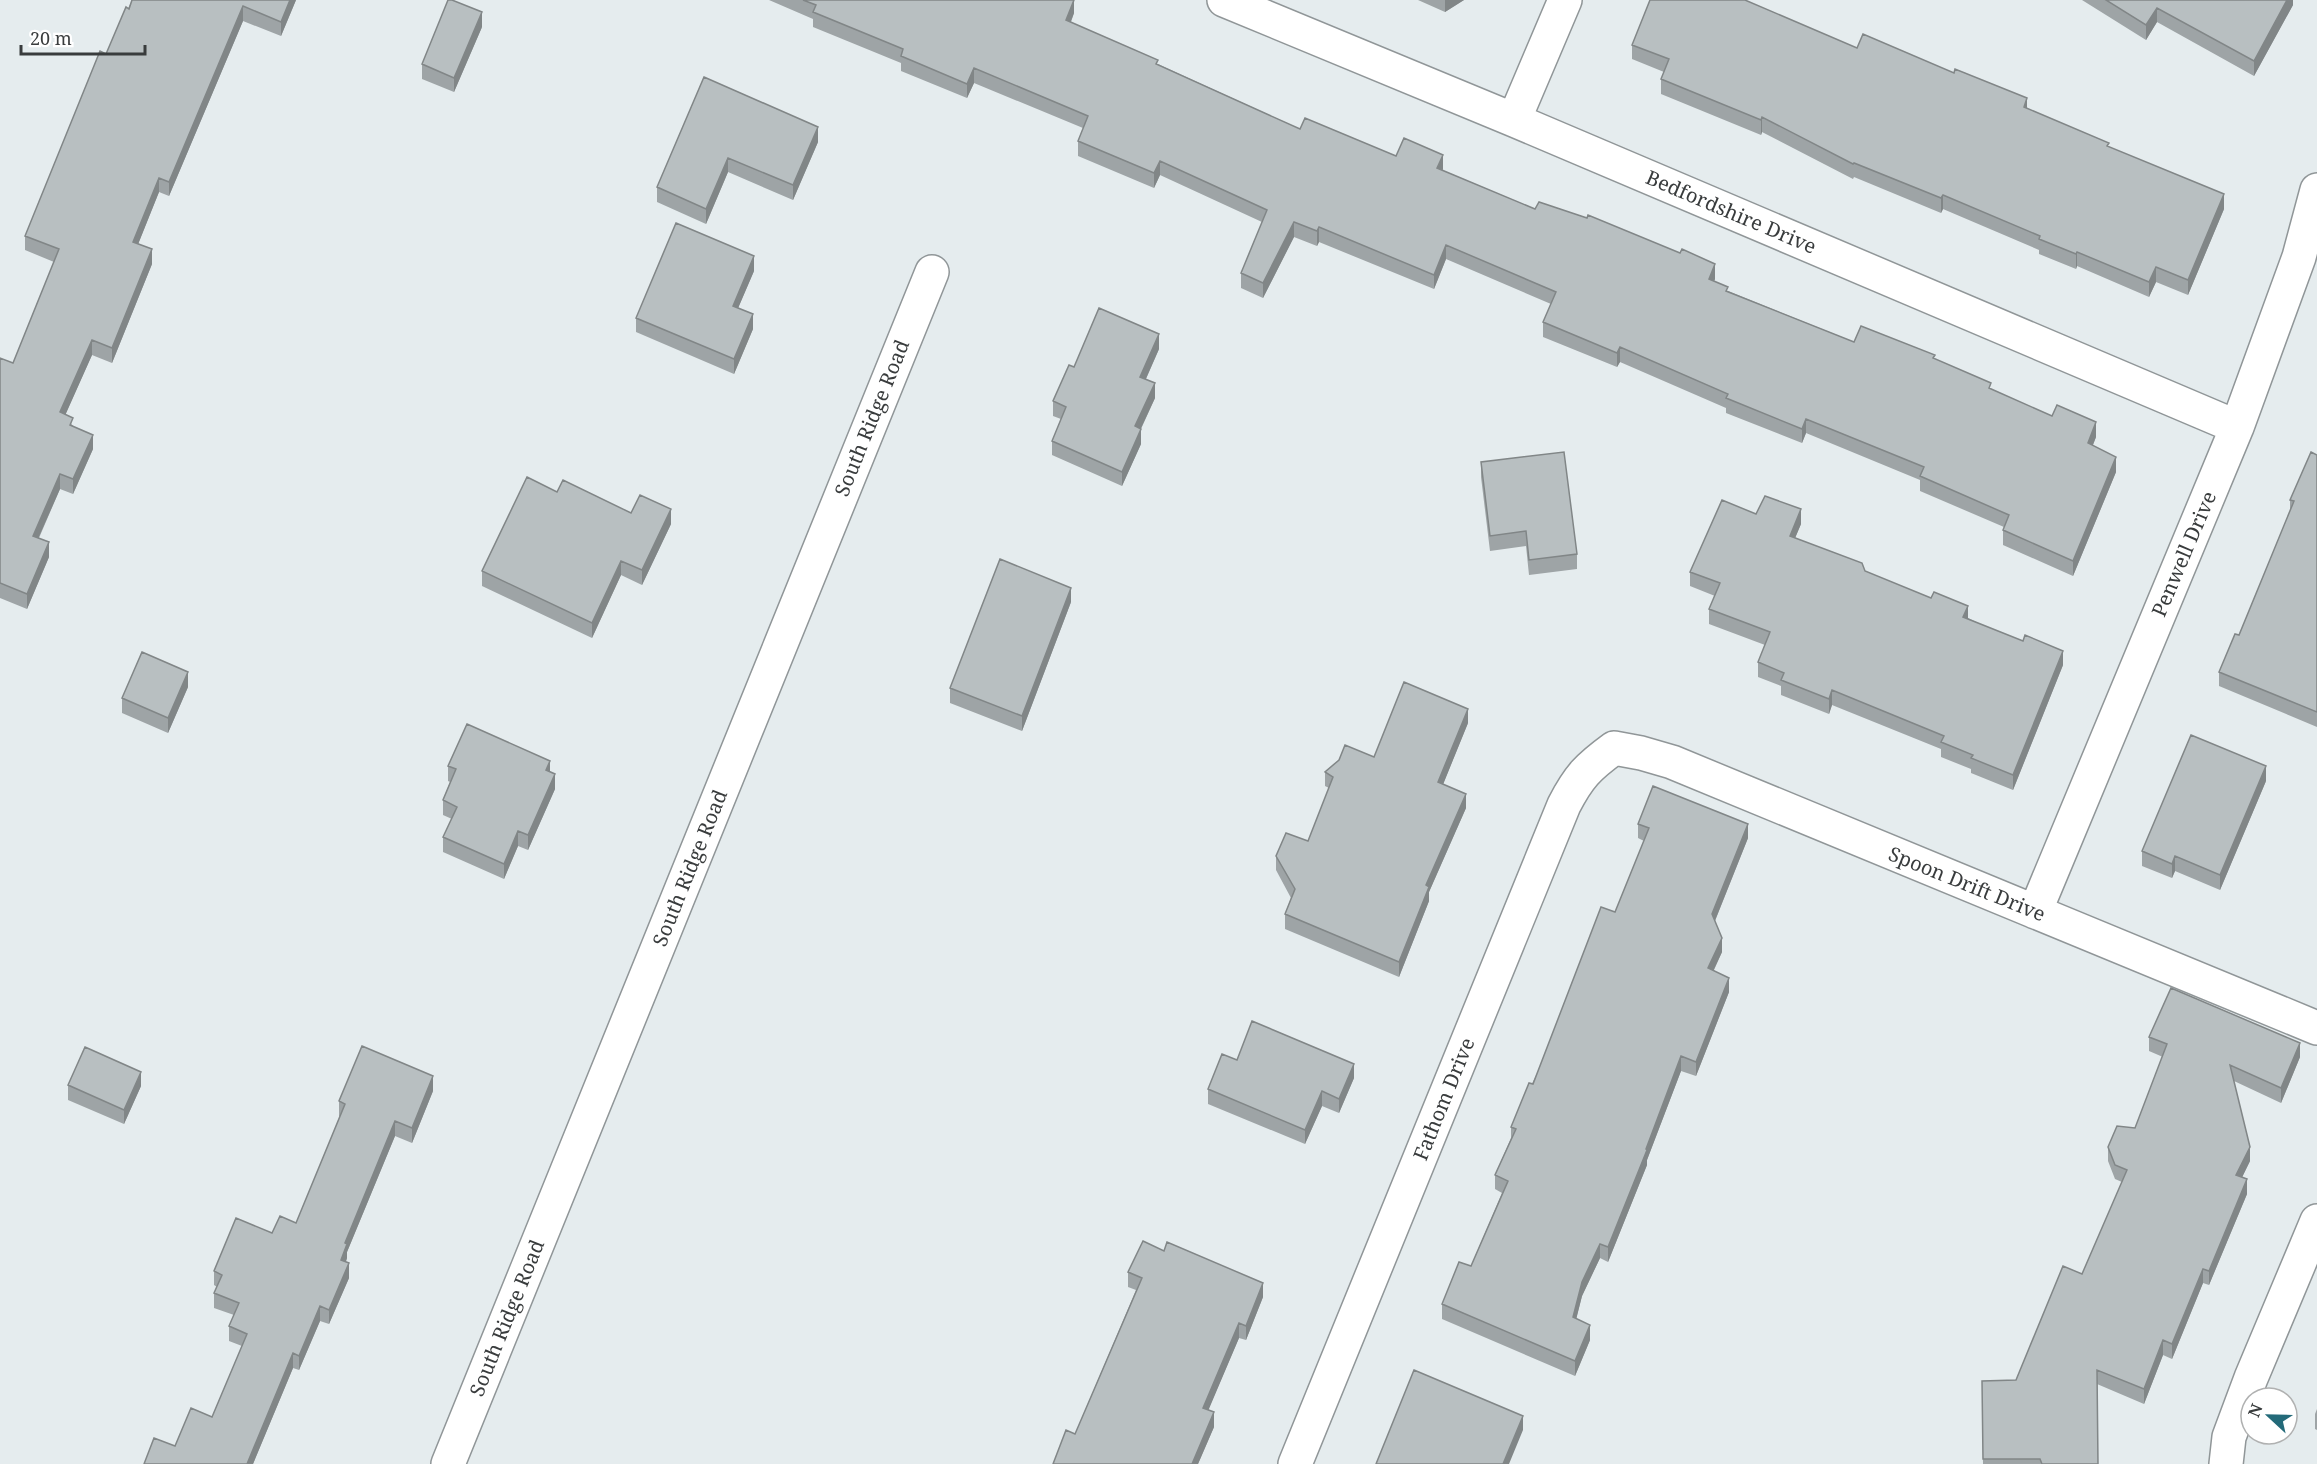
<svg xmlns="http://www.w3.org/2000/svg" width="2317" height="1464" font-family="'Noto Serif',serif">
<rect width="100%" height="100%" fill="#e5ecee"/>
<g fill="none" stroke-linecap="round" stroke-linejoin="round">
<defs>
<path id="minor" d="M 1224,0 L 1514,120 L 2237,427
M 1514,120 L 1565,0
M 2035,912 L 2237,427 L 2299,257 L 2317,190
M 448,1464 L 932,272
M 1295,1464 L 1564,805 C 1579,776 1588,767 1614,748 L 1641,753 L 1672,762 L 2317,1028
M 2226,1464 L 2229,1437 L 2251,1378 L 2317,1221"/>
</defs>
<!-- minor casing -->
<use href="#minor" stroke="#909698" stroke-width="36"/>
<!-- minor -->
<use href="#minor" stroke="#fff" stroke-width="33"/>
</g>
<!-- wall -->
<path fill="#9ea4a6" d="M 132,0 L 296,0 L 281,36 L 243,21 L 169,196 L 159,192 L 138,244 L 152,264 L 112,363 L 92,355 L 65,415 L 73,426 L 93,449 L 73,494 L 60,489 L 39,538 L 49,557 L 27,609 L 0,598 L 0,358 L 13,363 L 54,262 L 25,250 L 25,236 L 106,54 Z
M 769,0 L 1074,0 L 1074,13 L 1071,22 L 1158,64 L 1300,129 L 1443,169 L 1442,170 L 1535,209 L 1715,279 L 1714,281 L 1728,291 L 1854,342 L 1935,359 L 1991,389 L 2096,437 L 2093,445 L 2116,472 L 2073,576 L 2003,545 L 2003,530 L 2004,527 L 1920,491 L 1920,480 L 1806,433 L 1802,443 L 1726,413 L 1726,408 L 1620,362 L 1617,367 L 1543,337 L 1543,322 L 1551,304 L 1446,259 L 1434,289 L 1319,242 L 1317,246 L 1294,237 L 1263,298 L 1241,288 L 1241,273 L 1262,222 L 1160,175 L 1154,188 L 1078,156 L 1078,141 L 1083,128 L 974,83 L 967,98 L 901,71 L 901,63 L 813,27 L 813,19 Z
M 1418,0 L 1464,0 L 1445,12 Z
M 2082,0 L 2293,0 L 2293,5 L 2254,76 L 2157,22 L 2146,40 Z
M 482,27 L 454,92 L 422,79 L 422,64 Z
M 1632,45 L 1857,48 L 2027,109 L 2109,147 L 2224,209 L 2188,295 L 2156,282 L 2149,297 L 2077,266 L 2076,269 L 2039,254 L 2039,250 L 1943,209 L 1941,213 L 1854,177 L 1853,179 L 1762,132 L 1761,135 L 1661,94 L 1661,79 L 1664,72 L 1632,59 Z
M 704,77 L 818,142 L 793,200 L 728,172 L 706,224 L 657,202 L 657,187 Z
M 754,271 L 738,308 L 753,329 L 734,374 L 636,332 L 636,318 Z
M 1159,349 L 1146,379 L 1155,398 L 1141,429 L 1141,444 L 1122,486 L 1052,455 L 1052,441 L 1061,419 L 1053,416 L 1053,401 L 1074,367 Z
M 2317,455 L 2317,727 L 2219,686 L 2219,672 L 2239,635 L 2290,511 L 2290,500 Z
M 1481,462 L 1577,554 L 1577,569 L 1529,575 L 1526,546 L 1490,551 L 1481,477 Z
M 557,492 L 671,524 L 642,585 L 621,575 L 592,638 L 482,586 L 482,571 Z
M 1756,514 L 1801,524 L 1795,538 L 1865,571 L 1968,618 L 2063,665 L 2013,790 L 1971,773 L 1971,769 L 1941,757 L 1941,749 L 1832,705 L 1829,714 L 1781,695 L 1781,686 L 1758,677 L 1758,662 L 1765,645 L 1709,624 L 1709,609 L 1715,596 L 1690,586 L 1690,572 Z
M 1071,602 L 1022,731 L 950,703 L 950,688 Z
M 188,687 L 168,733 L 122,713 L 122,698 Z
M 1468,723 L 1443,784 L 1466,808 L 1429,892 L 1429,901 L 1399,977 L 1285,929 L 1285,914 L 1291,898 L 1276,870 L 1276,856 L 1308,841 L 1329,788 L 1325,786 L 1325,772 L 1374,757 Z
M 448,766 L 550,772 L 555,789 L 528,850 L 518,846 L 504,879 L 443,852 L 443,837 L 452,819 L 443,815 L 443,800 L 450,782 L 448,781 Z
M 2266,781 L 2220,890 L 2175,871 L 2172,878 L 2142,866 L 2142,851 Z
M 1638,824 L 1748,838 L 1715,921 L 1722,952 L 1714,970 L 1729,992 L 1696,1076 L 1681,1071 L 1647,1160 L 1647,1165 L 1608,1262 L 1600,1258 L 1582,1296 L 1576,1319 L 1590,1340 L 1575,1376 L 1442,1319 L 1442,1304 L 1471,1266 L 1502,1193 L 1495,1189 L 1495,1175 L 1511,1138 L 1511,1127 L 1615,912 L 1644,841 L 1638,838 Z
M 2149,1037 L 2300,1057 L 2281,1103 L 2234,1081 L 2250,1161 L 2242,1177 L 2247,1194 L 2209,1285 L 2203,1283 L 2172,1359 L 2163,1355 L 2144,1404 L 2097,1384 L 2098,1464 L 1983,1464 L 1982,1381 L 2016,1380 L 2082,1274 L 2122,1182 L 2115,1179 L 2108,1161 L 2108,1147 L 2135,1128 L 2163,1057 L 2149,1051 Z
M 1237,1060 L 1354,1078 L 1339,1113 L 1322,1106 L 1305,1144 L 1208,1104 L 1208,1089 Z
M 68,1085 L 141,1086 L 124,1124 L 68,1100 Z
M 433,1091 L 412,1143 L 395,1136 L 347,1252 L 347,1258 L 346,1262 L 349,1278 L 329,1324 L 320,1321 L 299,1370 L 293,1368 L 253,1464 L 144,1464 L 175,1446 L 212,1417 L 242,1346 L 229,1341 L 229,1326 L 234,1315 L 214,1308 L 214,1293 L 217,1287 L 214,1285 L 214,1271 L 272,1233 L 296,1223 L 340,1116 L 339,1116 L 339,1101 Z
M 1128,1272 L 1263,1297 L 1246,1340 L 1239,1338 L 1208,1410 L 1214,1427 L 1198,1464 L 1053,1464 L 1075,1434 L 1136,1290 L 1128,1287 Z
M 2317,1409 L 2317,1430 L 2315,1429 L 2315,1414 Z"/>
<!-- shaded-wall -->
<path fill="#818687" d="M 290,0 L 296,0 L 281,36 L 281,22 Z
M 1074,0 L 1074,13 L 1066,34 L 1066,20 Z
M 1445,0 L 1464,0 L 1445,12 Z
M 2287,0 L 2293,0 L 2293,5 L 2254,76 L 2254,61 Z
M 243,6 L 243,21 L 169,196 L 169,182 Z
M 2157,8 L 2157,22 L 2146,40 L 2146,25 Z
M 482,12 L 482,27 L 454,92 L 454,78 Z
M 974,68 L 974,83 L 967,98 L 967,84 Z
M 2027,98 L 2027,113 L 2024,107 Z
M 1762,117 L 1762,132 L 1761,135 L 1761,120 Z
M 818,127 L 818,142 L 793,200 L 793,185 Z
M 1443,155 L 1443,169 L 1437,183 L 1437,168 Z
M 728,158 L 728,172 L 706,224 L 706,209 Z
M 1160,161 L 1160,175 L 1154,188 L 1154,173 Z
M 159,178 L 159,192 L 133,257 L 133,242 Z
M 2224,194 L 2224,209 L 2188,295 L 2188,280 Z
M 1943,195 L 1943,209 L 1941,213 L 1941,198 Z
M 1294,222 L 1294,237 L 1263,298 L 1263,283 Z
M 1319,227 L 1319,242 L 1317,246 L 1317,231 Z
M 1446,245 L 1446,259 L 1434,289 L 1434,275 Z
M 152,249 L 152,264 L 112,363 L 112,348 Z
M 2077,252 L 2077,266 L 2076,269 L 2076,254 Z
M 754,256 L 754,271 L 733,320 L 733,306 Z
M 1715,264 L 1715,279 L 1709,293 L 1709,279 Z
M 2156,267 L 2156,282 L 2149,297 L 2149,282 Z
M 753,314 L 753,329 L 734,374 L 734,359 Z
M 1159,334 L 1159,349 L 1140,392 L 1140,377 Z
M 92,340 L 92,355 L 60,427 L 60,412 Z
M 1620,347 L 1620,362 L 1617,367 L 1617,353 Z
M 1155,383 L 1155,398 L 1135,441 L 1135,426 Z
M 1806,419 L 1806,433 L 1802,443 L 1802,429 Z
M 2096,422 L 2096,437 L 2088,457 L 2088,443 Z
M 1141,429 L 1141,444 L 1122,486 L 1122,472 Z
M 93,435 L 93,449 L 73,494 L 73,479 Z
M 2116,457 L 2116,472 L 2073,576 L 2073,561 Z
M 60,474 L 60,489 L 33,550 L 33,536 Z
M 671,509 L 671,524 L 642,585 L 642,570 Z
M 1801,509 L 1801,524 L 1790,550 L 1790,536 Z
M 49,542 L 49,557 L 27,609 L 27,594 Z
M 621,561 L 621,575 L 592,638 L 592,623 Z
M 1071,588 L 1071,602 L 1022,731 L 1022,716 Z
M 1968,606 L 1968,621 L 1963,617 Z
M 2063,651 L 2063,665 L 2013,790 L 2013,775 Z
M 188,672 L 188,687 L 168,733 L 168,718 Z
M 1832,690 L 1832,705 L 1829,714 L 1829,699 Z
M 1468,709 L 1468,723 L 1438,797 L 1438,782 Z
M 550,761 L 550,775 L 546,770 Z
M 2266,766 L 2266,781 L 2220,890 L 2220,875 Z
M 555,774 L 555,789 L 528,850 L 528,835 Z
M 1466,794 L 1466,808 L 1429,892 L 1429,901 L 1399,977 L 1399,962 L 1426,885 Z
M 1748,824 L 1748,838 L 1712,928 L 1712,914 Z
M 518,831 L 518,846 L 504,879 L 504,864 Z
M 2175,856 L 2175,871 L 2172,878 L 2172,864 Z
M 1722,938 L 1722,952 L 1708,982 L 1708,968 Z
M 1729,978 L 1729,992 L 1696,1076 L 1696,1062 Z
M 2300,1043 L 2300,1057 L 2281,1103 L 2281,1088 Z
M 1681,1056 L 1681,1071 L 1647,1160 L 1647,1165 L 1608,1262 L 1608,1247 Z
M 1354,1064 L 1354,1078 L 1339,1113 L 1339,1099 Z
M 141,1072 L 141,1086 L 124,1124 L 124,1110 Z
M 433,1076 L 433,1091 L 412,1143 L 412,1128 Z
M 1322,1091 L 1322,1106 L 1305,1144 L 1305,1130 Z
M 395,1121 L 395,1136 L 347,1252 L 347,1258 L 341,1274 L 341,1260 L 345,1243 Z
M 2250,1147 L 2250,1161 L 2236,1190 L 2236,1175 Z
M 2247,1179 L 2247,1194 L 2209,1285 L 2209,1271 Z
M 1600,1244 L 1600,1258 L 1582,1296 L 1573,1332 L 1573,1317 L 1582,1282 Z
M 349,1263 L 349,1278 L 329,1324 L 329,1310 Z
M 2203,1269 L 2203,1283 L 2172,1359 L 2172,1344 Z
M 1263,1283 L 1263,1297 L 1246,1340 L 1246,1326 Z
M 320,1306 L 320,1321 L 299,1370 L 299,1356 Z
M 1239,1323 L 1239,1338 L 1203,1423 L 1203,1408 Z
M 1590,1325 L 1590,1340 L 1575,1376 L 1575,1361 Z
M 2163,1340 L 2163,1355 L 2144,1404 L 2144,1389 Z
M 293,1353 L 293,1368 L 253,1464 L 247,1464 Z
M 1214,1412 L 1214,1427 L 1198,1464 L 1192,1464 Z
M 1523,1416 L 1523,1430 L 1509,1464 L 1503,1464 Z"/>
<!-- building -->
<path fill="#b8bfc1" stroke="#818687" stroke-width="1.5" d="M 132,0 L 290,0 L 281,22 L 243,6 L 169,182 L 159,178 L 133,242 L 152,249 L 112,348 L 92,340 L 60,412 L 73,418 L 70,425 L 93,435 L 73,479 L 60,474 L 33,536 L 49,542 L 27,594 L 0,583 L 0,358 L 13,363 L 59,249 L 25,236 L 100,51 L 106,54 L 126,7 L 129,9 Z
M 448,0 L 452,0 L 482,12 L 454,78 L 422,64 Z
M 803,0 L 1074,0 L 1066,20 L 1158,60 L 1156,64 L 1300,129 L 1305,118 L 1396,156 L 1404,138 L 1443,155 L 1437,168 L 1535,209 L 1539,202 L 1587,218 L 1588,215 L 1680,253 L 1682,249 L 1715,264 L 1709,279 L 1728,287 L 1726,291 L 1854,342 L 1861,326 L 1935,355 L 1933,358 L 1991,383 L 1989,388 L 2052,416 L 2057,405 L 2096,422 L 2088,443 L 2116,457 L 2073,561 L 2003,530 L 2009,515 L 1920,476 L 1924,467 L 1806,419 L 1802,429 L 1726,398 L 1728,394 L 1620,347 L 1617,353 L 1543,322 L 1556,292 L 1446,245 L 1434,275 L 1319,227 L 1317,231 L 1294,222 L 1263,283 L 1241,273 L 1267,210 L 1160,161 L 1154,173 L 1078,141 L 1088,116 L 974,68 L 967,84 L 901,56 L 903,49 L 813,12 L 816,5 Z
M 1650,0 L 1745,0 L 1857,48 L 1863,34 L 1954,73 L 1955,69 L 2027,98 L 2024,107 L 2109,143 L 2107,146 L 2224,194 L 2188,280 L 2156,267 L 2149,282 L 2077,252 L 2076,254 L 2039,239 L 2040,236 L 1943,195 L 1941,198 L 1854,163 L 1853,164 L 1762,117 L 1761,120 L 1661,79 L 1669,59 L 1632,45 Z
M 2106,0 L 2287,0 L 2254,61 L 2157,8 L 2146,25 Z
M 704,77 L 818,127 L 793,185 L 728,158 L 706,209 L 657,187 Z
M 676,223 L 754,256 L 733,306 L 753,314 L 734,359 L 636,318 Z
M 1099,308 L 1159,334 L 1140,377 L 1155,383 L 1135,426 L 1141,429 L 1122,472 L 1052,441 L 1066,407 L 1053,401 L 1069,365 L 1074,367 Z
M 1564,452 L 1577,554 L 1529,560 L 1526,531 L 1490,536 L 1481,462 Z
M 2311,452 L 2317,455 L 2317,712 L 2219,672 L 2235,634 L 2239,635 L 2294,501 L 2290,500 Z
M 527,477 L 557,492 L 563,480 L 631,513 L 640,495 L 671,509 L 642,570 L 621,561 L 592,623 L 482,571 Z
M 1765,496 L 1801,509 L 1790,536 L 1862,563 L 1865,571 L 1931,598 L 1934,592 L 1968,606 L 1963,617 L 2023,641 L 2025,635 L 2063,651 L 2013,775 L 1971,758 L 1973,755 L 1941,742 L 1944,736 L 1832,690 L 1829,699 L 1781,680 L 1784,673 L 1758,662 L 1770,632 L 1709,609 L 1720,583 L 1690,572 L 1722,500 L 1756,514 Z
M 1000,559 L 1071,588 L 1022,716 L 950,688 Z
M 142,652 L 188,672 L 168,718 L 122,698 Z
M 1404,682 L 1468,709 L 1438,782 L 1466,794 L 1426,885 L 1429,887 L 1399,962 L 1285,914 L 1295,889 L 1276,856 L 1286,833 L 1308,841 L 1333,777 L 1325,772 L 1339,760 L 1345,745 L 1374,757 Z
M 467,724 L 550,761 L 546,770 L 555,774 L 528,835 L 518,831 L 504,864 L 443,837 L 457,807 L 443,800 L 456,769 L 448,766 Z
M 2191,735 L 2266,766 L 2220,875 L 2175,856 L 2172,864 L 2142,851 Z
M 1653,786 L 1748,824 L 1712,914 L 1722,938 L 1708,968 L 1729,978 L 1696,1062 L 1681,1056 L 1646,1149 L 1647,1150 L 1608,1247 L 1600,1244 L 1582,1282 L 1573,1317 L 1590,1325 L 1575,1361 L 1442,1304 L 1459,1262 L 1471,1266 L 1508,1181 L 1495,1175 L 1516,1129 L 1511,1127 L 1529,1083 L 1533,1084 L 1601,907 L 1615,912 L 1649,828 L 1638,824 Z
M 2171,988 L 2300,1043 L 2281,1088 L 2230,1065 L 2250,1147 L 2236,1175 L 2247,1179 L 2209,1271 L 2203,1269 L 2172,1344 L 2163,1340 L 2144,1389 L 2097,1370 L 2098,1464 L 2042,1464 L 2040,1459 L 1983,1459 L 1982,1381 L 2016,1380 L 2063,1266 L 2082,1274 L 2127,1170 L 2115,1165 L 2108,1147 L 2117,1126 L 2135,1128 L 2167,1044 L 2149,1037 Z
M 1252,1021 L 1354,1064 L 1339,1099 L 1322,1091 L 1305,1130 L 1208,1089 L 1222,1054 L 1237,1060 Z
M 362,1046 L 433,1076 L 412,1128 L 395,1121 L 345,1243 L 347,1244 L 341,1260 L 349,1263 L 329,1310 L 320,1306 L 299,1356 L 293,1353 L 247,1464 L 144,1464 L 154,1438 L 175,1446 L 191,1408 L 212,1417 L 247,1334 L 229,1326 L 239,1303 L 214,1293 L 222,1275 L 214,1271 L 236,1218 L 272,1233 L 280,1216 L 296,1223 L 345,1104 L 339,1101 Z
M 85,1047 L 141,1072 L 124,1110 L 68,1085 Z
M 1143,1241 L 1164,1251 L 1167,1242 L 1263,1283 L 1246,1326 L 1239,1323 L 1203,1408 L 1214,1412 L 1192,1464 L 1053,1464 L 1066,1430 L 1075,1434 L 1142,1278 L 1128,1272 Z
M 1414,1370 L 1523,1416 L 1503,1464 L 1376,1464 Z"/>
<g text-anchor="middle" stroke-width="6" stroke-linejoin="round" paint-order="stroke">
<!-- street labels -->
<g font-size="20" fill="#393c3d" stroke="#fff">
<text transform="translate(1731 212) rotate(23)" y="7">Bedfordshire Drive</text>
<text transform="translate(872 418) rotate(-68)" y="7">South Ridge Road</text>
<text transform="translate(2184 554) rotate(-67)" y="7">Penwell Drive</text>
<text transform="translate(690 868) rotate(-68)" y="7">South Ridge Road</text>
<text transform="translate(1967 884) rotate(22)" y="7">Spoon Drift Drive</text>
<text transform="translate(1444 1099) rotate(-68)" y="7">Fathom Drive</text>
<text transform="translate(507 1318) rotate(-68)" y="7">South Ridge Road</text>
</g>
</g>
<!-- north arrow -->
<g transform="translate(2269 1416) rotate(292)"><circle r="28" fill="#ffffff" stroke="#b0b1b1" stroke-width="1.5"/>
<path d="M0-4.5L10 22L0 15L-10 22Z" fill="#236a79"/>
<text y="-9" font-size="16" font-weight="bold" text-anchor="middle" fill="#393c3d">N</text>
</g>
<!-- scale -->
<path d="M21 45v9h124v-9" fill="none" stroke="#393c3d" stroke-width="3"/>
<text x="30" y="45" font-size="18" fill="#393c3d" stroke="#ffffff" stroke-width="4.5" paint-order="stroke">20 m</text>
</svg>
